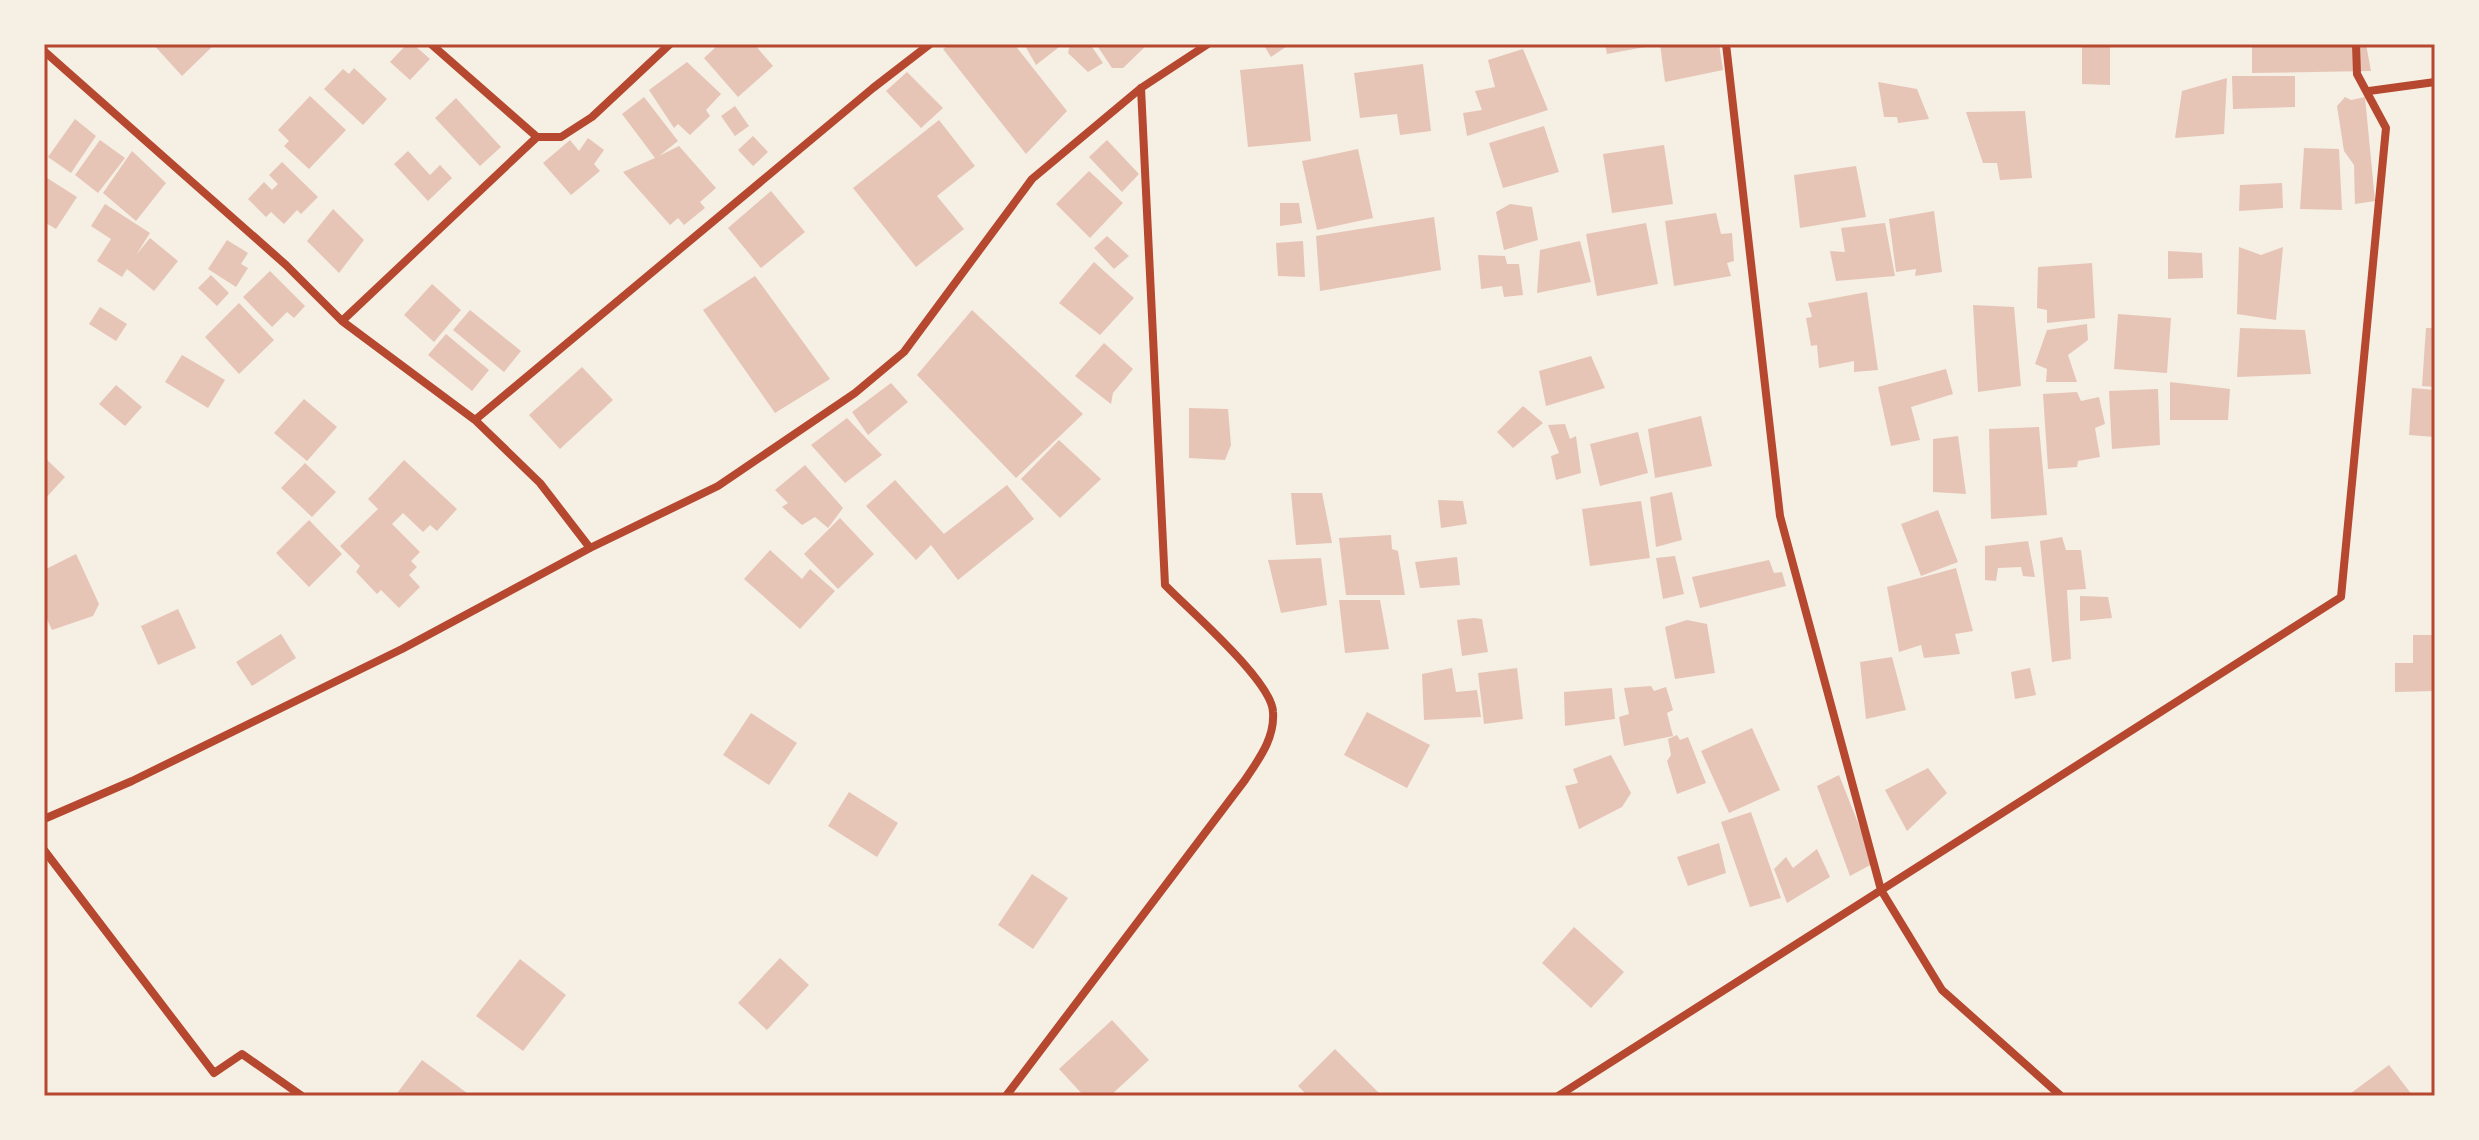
<svg xmlns="http://www.w3.org/2000/svg" width="2479" height="1140" font-family="Jost,sans-serif">
<rect width="100%" height="100%" fill="#f6efe4"/>
<!-- building -->
<path fill="#e6c5b7" d="M 153,44 L 215,44 L 182,76 Z
M 407,44 L 413,44 L 430,59 L 410,80 L 390,62 Z
M 719,44 L 754,44 L 773,66 L 738,97 L 704,58 Z
M 951,44 L 1014,44 L 1067,111 L 1026,154 L 943,49 Z
M 1024,44 L 1063,44 L 1036,65 Z
M 1070,44 L 1090,44 L 1103,63 L 1088,72 L 1068,53 Z
M 1096,44 L 1148,44 L 1123,68 L 1112,68 Z
M 1263,44 L 1290,44 L 1271,57 Z
M 1605,44 L 1644,44 L 1645,47 L 1607,54 Z
M 1660,44 L 1719,44 L 1723,70 L 1665,82 Z
M 2082,44 L 2110,44 L 2110,85 L 2082,84 Z
M 2252,44 L 2366,44 L 2371,71 L 2252,73 Z
M 1523,49 L 1548,110 L 1467,136 L 1463,113 L 1482,110 L 1475,91 L 1495,87 L 1488,60 Z
M 687,62 L 721,94 L 706,110 L 710,116 L 690,135 L 678,124 L 674,128 L 649,90 Z
M 1303,64 L 1311,141 L 1248,147 L 1240,70 Z
M 1423,64 L 1431,131 L 1400,135 L 1397,114 L 1360,118 L 1354,73 Z
M 354,68 L 387,99 L 363,125 L 324,89 L 343,69 L 349,74 Z
M 907,72 L 943,108 L 921,128 L 886,91 Z
M 2232,76 L 2295,76 L 2295,107 L 2233,109 Z
M 2227,78 L 2224,134 L 2175,138 L 2182,91 Z
M 1878,82 L 1917,89 L 1929,119 L 1898,123 L 1897,117 L 1884,117 Z
M 310,96 L 346,130 L 309,169 L 284,146 L 289,141 L 278,130 Z
M 644,97 L 678,141 L 659,156 L 679,146 L 716,188 L 700,202 L 705,208 L 684,225 L 678,218 L 670,225 L 623,172 L 655,158 L 622,114 Z
M 2345,97 L 2351,100 L 2365,97 L 2375,201 L 2355,204 L 2354,165 L 2344,151 L 2337,106 Z
M 456,98 L 501,147 L 480,166 L 435,118 Z
M 735,106 L 749,126 L 735,136 L 721,116 Z
M 2025,111 L 2032,178 L 2000,180 L 1997,163 L 1983,163 L 1966,112 Z
M 75,119 L 96,136 L 71,173 L 48,157 Z
M 939,120 L 975,166 L 937,196 L 964,229 L 916,267 L 853,188 Z
M 1544,126 L 1559,172 L 1503,188 L 1489,143 Z
M 753,136 L 768,152 L 753,166 L 738,150 Z
M 588,138 L 604,150 L 594,164 L 600,171 L 571,195 L 543,163 L 570,140 L 579,151 Z
M 100,140 L 125,158 L 98,193 L 75,175 Z
M 1107,140 L 1139,174 L 1122,192 L 1089,157 Z
M 1664,145 L 1673,204 L 1612,213 L 1603,154 Z
M 2304,148 L 2339,149 L 2342,210 L 2300,209 Z
M 1358,149 L 1373,218 L 1317,230 L 1302,161 Z
M 132,151 L 166,183 L 136,221 L 103,193 Z
M 408,151 L 430,175 L 440,165 L 452,178 L 428,201 L 394,164 Z
M 282,162 L 318,197 L 301,214 L 297,210 L 284,224 L 271,212 L 266,217 L 248,199 L 264,182 L 272,190 L 278,184 L 269,175 Z
M 1856,166 L 1866,217 L 1800,228 L 1794,175 Z
M 1089,171 L 1123,203 L 1090,238 L 1056,204 Z
M 44,176 L 77,197 L 56,229 L 44,222 Z
M 2282,183 L 2283,208 L 2239,211 L 2240,185 Z
M 771,191 L 805,232 L 761,268 L 728,228 Z
M 1280,203 L 1299,203 L 1302,223 L 1280,226 Z
M 105,204 L 150,233 L 136,255 L 150,238 L 178,261 L 154,291 L 127,269 L 122,277 L 97,261 L 111,239 L 91,226 Z
M 1510,204 L 1532,207 L 1538,240 L 1504,250 L 1496,212 Z
M 333,209 L 364,240 L 339,273 L 307,241 Z
M 1934,211 L 1942,272 L 1915,276 L 1916,269 L 1896,272 L 1889,219 Z
M 1716,213 L 1721,234 L 1732,233 L 1734,261 L 1727,263 L 1731,276 L 1674,286 L 1665,221 Z
M 1434,217 L 1441,270 L 1320,291 L 1316,236 Z
M 1646,223 L 1658,284 L 1597,296 L 1586,234 Z
M 1885,223 L 1895,276 L 1836,281 L 1830,251 L 1845,252 L 1841,228 Z
M 1107,236 L 1129,256 L 1114,269 L 1094,248 Z
M 227,240 L 248,253 L 241,264 L 248,268 L 236,287 L 208,269 Z
M 1303,241 L 1305,277 L 1278,276 L 1276,243 Z
M 1580,241 L 1591,282 L 1537,293 L 1540,250 Z
M 2239,247 L 2261,255 L 2283,247 L 2276,320 L 2237,314 Z
M 2168,251 L 2202,253 L 2203,278 L 2168,279 Z
M 1478,255 L 1505,256 L 1507,264 L 1519,264 L 1523,295 L 1504,297 L 1502,286 L 1481,289 Z
M 1094,262 L 1134,298 L 1100,335 L 1059,303 Z
M 2092,263 L 2095,318 L 2047,323 L 2047,310 L 2037,308 L 2038,267 Z
M 270,271 L 305,306 L 294,318 L 287,312 L 272,327 L 243,297 Z
M 211,275 L 229,293 L 217,306 L 198,288 Z
M 755,276 L 830,379 L 775,413 L 703,310 Z
M 432,284 L 461,310 L 434,342 L 404,315 Z
M 1867,292 L 1878,370 L 1854,372 L 1854,361 L 1819,368 L 1817,345 L 1811,346 L 1806,318 L 1812,317 L 1808,303 Z
M 239,303 L 274,340 L 239,374 L 205,337 Z
M 1973,305 L 2014,307 L 2021,386 L 1978,392 Z
M 100,307 L 127,324 L 116,341 L 89,324 Z
M 470,310 L 521,351 L 504,372 L 453,330 Z
M 972,310 L 1083,414 L 1016,478 L 917,375 Z
M 2118,314 L 2171,318 L 2167,373 L 2114,369 Z
M 2087,324 L 2088,340 L 2068,355 L 2077,382 L 2046,382 L 2047,369 L 2035,364 L 2047,330 Z
M 2240,328 L 2305,330 L 2311,374 L 2237,377 Z
M 2426,328 L 2435,328 L 2435,387 L 2422,386 Z
M 446,334 L 489,370 L 472,391 L 428,355 Z
M 1104,343 L 1133,369 L 1113,393 L 1111,404 L 1075,376 Z
M 182,355 L 225,380 L 208,408 L 165,382 Z
M 1591,356 L 1605,388 L 1546,406 L 1539,371 Z
M 582,367 L 613,400 L 560,449 L 529,415 Z
M 1946,369 L 1953,394 L 1911,407 L 1920,440 L 1891,446 L 1878,387 Z
M 2170,382 L 2230,389 L 2228,420 L 2170,420 Z
M 891,383 L 908,402 L 868,435 L 852,412 Z
M 116,385 L 142,407 L 125,426 L 99,404 Z
M 2412,388 L 2435,390 L 2435,437 L 2409,435 Z
M 2158,389 L 2160,445 L 2112,449 L 2109,391 Z
M 2077,392 L 2081,401 L 2099,397 L 2105,424 L 2095,428 L 2100,457 L 2078,461 L 2077,467 L 2048,469 L 2043,394 Z
M 304,399 L 337,427 L 307,461 L 274,433 Z
M 1523,406 L 1543,423 L 1513,448 L 1497,432 Z
M 1189,408 L 1228,409 L 1231,445 L 1225,460 L 1189,458 Z
M 1701,416 L 1712,466 L 1655,478 L 1648,429 Z
M 847,418 L 882,455 L 845,483 L 811,445 Z
M 1565,424 L 1570,439 L 1576,436 L 1581,473 L 1556,480 L 1551,456 L 1559,453 L 1548,425 Z
M 2039,427 L 2047,515 L 1991,519 L 1989,429 Z
M 1638,432 L 1648,473 L 1600,486 L 1590,444 Z
M 1958,436 L 1966,494 L 1933,492 L 1933,439 Z
M 1059,440 L 1101,479 L 1060,518 L 1021,479 Z
M 44,457 L 65,477 L 44,500 Z
M 404,460 L 457,509 L 437,531 L 430,525 L 423,532 L 403,513 L 392,524 L 420,552 L 411,561 L 417,567 L 409,575 L 420,587 L 399,608 L 381,590 L 377,594 L 356,572 L 360,566 L 340,546 L 378,509 L 368,499 Z
M 305,463 L 336,492 L 312,517 L 281,488 Z
M 805,465 L 843,508 L 828,528 L 815,517 L 802,525 L 782,507 L 788,503 L 775,490 Z
M 895,480 L 944,534 L 1007,485 L 1034,519 L 958,580 L 931,545 L 916,560 L 866,506 Z
M 1672,492 L 1682,540 L 1656,547 L 1650,497 Z
M 1291,493 L 1322,493 L 1332,543 L 1296,545 Z
M 1438,500 L 1463,501 L 1467,524 L 1441,528 Z
M 1641,501 L 1650,558 L 1590,566 L 1582,509 Z
M 1938,510 L 1958,562 L 1921,576 L 1901,524 Z
M 840,518 L 874,554 L 838,589 L 804,554 Z
M 309,520 L 342,554 L 309,587 L 276,553 Z
M 1391,535 L 1392,549 L 1398,551 L 1405,595 L 1346,595 L 1339,538 Z
M 2062,537 L 2066,550 L 2081,550 L 2086,589 L 2067,590 L 2071,659 L 2052,662 L 2040,541 Z
M 2028,541 L 2035,577 L 2023,576 L 2021,567 L 1998,568 L 1996,581 L 1985,580 L 1985,546 Z
M 770,550 L 802,579 L 810,569 L 835,591 L 800,629 L 744,579 Z
M 76,554 L 99,604 L 93,616 L 52,630 L 44,613 L 44,570 Z
M 1675,556 L 1684,594 L 1663,599 L 1656,558 Z
M 1457,557 L 1460,585 L 1420,588 L 1415,562 Z
M 1321,558 L 1327,605 L 1281,613 L 1268,560 Z
M 1769,560 L 1774,573 L 1782,572 L 1786,586 L 1700,608 L 1692,577 Z
M 1956,568 L 1973,631 L 1955,634 L 1960,654 L 1924,658 L 1921,645 L 1899,652 L 1887,587 Z
M 2080,596 L 2108,597 L 2112,618 L 2080,621 Z
M 1339,600 L 1380,600 L 1389,649 L 1345,653 Z
M 178,609 L 196,648 L 158,665 L 141,626 Z
M 1474,618 L 1482,619 L 1488,652 L 1462,656 L 1457,620 Z
M 1687,620 L 1707,624 L 1715,673 L 1675,679 L 1665,627 Z
M 281,634 L 296,658 L 252,686 L 236,662 Z
M 2413,635 L 2435,635 L 2435,691 L 2395,692 L 2395,663 L 2413,663 Z
M 1892,657 L 1906,710 L 1866,719 L 1860,662 Z
M 1452,668 L 1456,692 L 1477,690 L 1481,717 L 1424,720 L 1422,674 Z
M 1517,668 L 1523,719 L 1484,724 L 1478,673 Z
M 2030,668 L 2036,695 L 2015,699 L 2011,672 Z
M 1651,686 L 1654,691 L 1666,687 L 1673,710 L 1667,713 L 1673,736 L 1624,746 L 1619,717 L 1629,714 L 1624,688 Z
M 1612,688 L 1615,719 L 1565,726 L 1564,692 Z
M 1367,712 L 1430,745 L 1407,788 L 1344,755 Z
M 751,713 L 797,743 L 769,785 L 723,755 Z
M 1752,728 L 1780,790 L 1729,813 L 1701,751 Z
M 1677,735 L 1680,740 L 1688,737 L 1706,783 L 1677,794 L 1667,761 L 1671,755 L 1668,739 Z
M 1611,755 L 1631,793 L 1622,807 L 1579,829 L 1565,786 L 1578,783 L 1573,769 Z
M 1928,768 L 1947,793 L 1907,831 L 1885,790 Z
M 1839,775 L 1874,863 L 1850,876 L 1817,786 Z
M 849,792 L 898,823 L 877,857 L 828,826 Z
M 1751,812 L 1781,898 L 1750,907 L 1721,822 Z
M 1719,843 L 1726,873 L 1688,886 L 1677,857 Z
M 1817,849 L 1830,877 L 1787,903 L 1774,869 L 1786,857 L 1793,868 Z
M 1032,874 L 1068,898 L 1033,949 L 998,925 Z
M 1574,927 L 1624,972 L 1591,1008 L 1542,963 Z
M 780,958 L 809,985 L 767,1030 L 738,1003 Z
M 520,959 L 566,995 L 523,1051 L 476,1016 Z
M 1112,1020 L 1149,1060 L 1110,1096 L 1084,1096 L 1059,1069 Z
M 1335,1049 L 1382,1096 L 1308,1096 L 1298,1086 Z
M 422,1060 L 471,1096 L 395,1096 Z
M 2389,1065 L 2413,1096 L 2347,1096 Z"/>
<g fill="none" stroke-linecap="round" stroke-linejoin="round">
<!-- minor -->
<path stroke="#b5482f" stroke-width="8" d="M 431,44 L 537,137 L 561,137 L 592,117 L 670,44
M 1726,44 L 1780,516 L 1881,890 L 1942,990 L 2061,1096
M 44,51 L 286,265 L 342,321 L 475,420 L 540,483 L 590,548
M 2369,91 L 2435,82
M 342,321 L 537,137
M 475,420 L 873,88 L 930,44
M 44,819 L 132,781 L 402,649 L 590,548 L 718,486 L 855,393 L 904,352 L 1032,179 L 1141,88 L 1208,44
M 44,850 L 214,1073 L 242,1054 L 302,1096
M 1006,1096 L 1245,780 C 1259,759 1275,738 1273,712 C 1272,681 1189,610 1165,585 L 1141,88
M 1558,1096 L 2341,597 L 2386,128 L 2357,74 L 2356,44"/>
</g>
<!-- border -->
<rect width="2479" height="1140" fill="none" stroke="#f6efe4" stroke-width="92"/>
<rect x="46" y="46" width="2387" height="1048" fill="none" stroke="#b5482f" stroke-width="3"/>
</svg>
